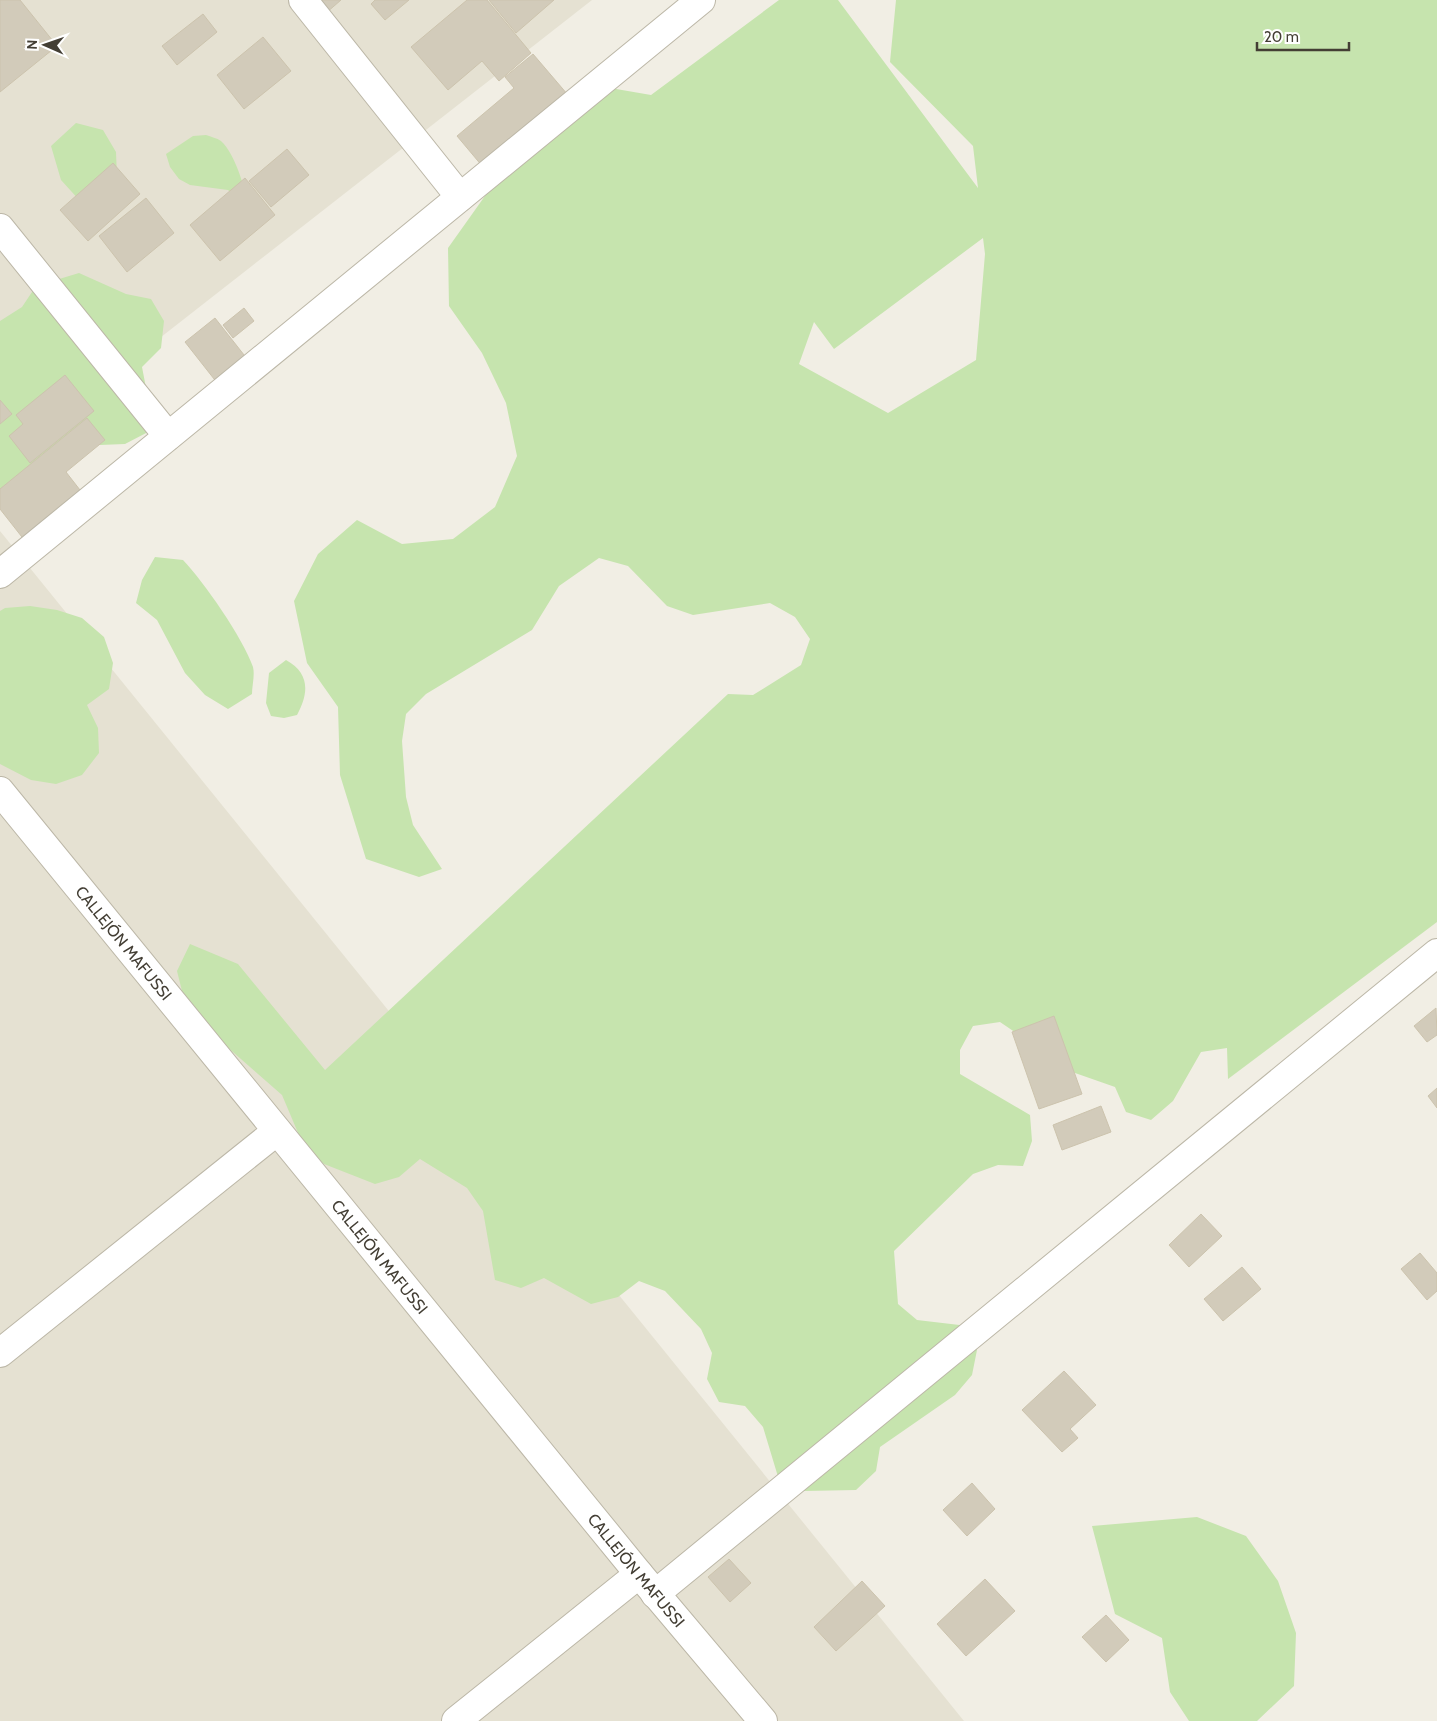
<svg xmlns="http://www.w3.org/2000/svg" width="1437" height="1721" font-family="Cabin,sans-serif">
<rect width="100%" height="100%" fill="#f1eee4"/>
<!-- residential -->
<path fill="#e5e1d2" d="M 0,0 L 592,0 L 0,463 Z
M 0,531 L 964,1721 L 0,1721 Z"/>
<!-- green -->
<path fill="#c6e4ae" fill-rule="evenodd" d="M 779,0 L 838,0 L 978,188 L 973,146 L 890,62 L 896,0 L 1437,0 L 1437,922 L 1228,1079 L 1227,1048 L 1201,1052 L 1173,1101 L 1151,1120 L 1126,1112 L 1115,1087 L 1038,1060 L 1022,1037 L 1000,1022 L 973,1026 L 960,1050 L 960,1074 L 1030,1115 L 1032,1141 L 1023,1166 L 998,1165 L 973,1174 L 894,1251 L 898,1304 L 917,1320 L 968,1326 L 977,1350 L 972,1375 L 955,1395 L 880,1447 L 876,1471 L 856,1490 L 804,1491 L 779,1480 L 763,1427 L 745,1406 L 719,1402 L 707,1379 L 712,1353 L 701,1329 L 665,1291 L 639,1281 L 618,1297 L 591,1304 L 544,1278 L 521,1288 L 495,1280 L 483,1211 L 467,1188 L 420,1159 L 399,1177 L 375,1184 L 324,1164 L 304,1147 L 282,1095 L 201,1024 L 184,999 L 177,971 L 190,944 L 238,964 L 325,1070 L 728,694 L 753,695 L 801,665 L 810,639 L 795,617 L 770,603 L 693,615 L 667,606 L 628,566 L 599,558 L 559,586 L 532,630 L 426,694 L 406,714 L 402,741 L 406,797 L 413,825 L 442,869 L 419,877 L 366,859 L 340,775 L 338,707 L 307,663 L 294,601 L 318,554 L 357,520 L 402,544 L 453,539 L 495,507 L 517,456 L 506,403 L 482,353 L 449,306 L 448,248 L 512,158 L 593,85 L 651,95 ZM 983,238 L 985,254 L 976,360 L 888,413 L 799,364 L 814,322 L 834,349 Z
M 76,123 L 103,130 L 116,152 L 117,178 L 81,202 L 61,180 L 51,146 Z
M 206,135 C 211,137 217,138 221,141 C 236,155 245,189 249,209 L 228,190 L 190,185 L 179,179 L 170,167 L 166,154 L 193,136 Z
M 79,273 L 126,294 L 151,299 L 164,321 L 161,348 L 142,367 L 147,393 L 166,411 L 150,431 L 125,444 L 74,446 L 0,501 L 0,321 L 22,307 L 36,286 Z
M 155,557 L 183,560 C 204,582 243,638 253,667 C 255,675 252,686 252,694 L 228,709 L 205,695 L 185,673 L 157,620 L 136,603 L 142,580 Z
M 30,606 L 57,610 L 82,618 L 104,637 L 113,663 L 109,689 L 87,705 L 98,728 L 99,753 L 82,775 L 56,784 L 31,780 L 0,764 L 0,611 L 5,608 Z
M 286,660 C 310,673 309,693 297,715 L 284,718 L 271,716 L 266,703 L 269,673 Z
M 1197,1517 L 1246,1536 L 1278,1581 L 1296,1633 L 1294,1686 L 1257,1721 L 1189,1721 L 1170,1692 L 1162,1638 L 1115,1614 L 1092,1526 Z"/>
<!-- building -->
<path fill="#d2cbba" stroke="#ccc3ad" d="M 0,0 L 20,0 L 57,46 L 0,92 Z
M 315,0 L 341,0 L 326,13 Z
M 375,0 L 409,0 L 385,20 L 371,4 Z
M 467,0 L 487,0 L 531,53 L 499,81 L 482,61 L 448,90 L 411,47 Z
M 489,0 L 554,0 L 516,33 Z
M 203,14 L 217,32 L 177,65 L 162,46 Z
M 263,37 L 291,71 L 244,109 L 217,75 Z
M 533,54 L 568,95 L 483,167 L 457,136 L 514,88 L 505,77 Z
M 287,149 L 309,175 L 271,207 L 249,181 Z
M 113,163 L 140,194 L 88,241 L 60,210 Z
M 245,178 L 275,215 L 220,261 L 190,225 Z
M 146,198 L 174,233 L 127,272 L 99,236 Z
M 244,308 L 254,321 L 233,338 L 223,325 Z
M 215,318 L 248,360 L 218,384 L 185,342 Z
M 65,375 L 94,411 L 30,463 L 9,436 L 23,424 L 16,415 Z
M 0,400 L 12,414 L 0,424 Z
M 87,418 L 105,440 L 66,472 L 87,499 L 29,546 L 0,509 L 0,489 Z
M 1436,1008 L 1437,1035 L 1427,1042 L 1414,1026 Z
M 1054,1016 L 1082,1094 L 1039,1109 L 1012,1032 Z
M 1437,1088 L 1437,1108 L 1428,1096 Z
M 1101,1106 L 1111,1132 L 1062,1150 L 1053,1125 Z
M 1201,1214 L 1222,1236 L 1189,1267 L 1169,1245 Z
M 1420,1253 L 1437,1273 L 1437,1291 L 1427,1300 L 1401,1269 Z
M 1242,1267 L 1261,1289 L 1223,1321 L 1204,1299 Z
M 1064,1371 L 1096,1405 L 1070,1429 L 1078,1438 L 1062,1452 L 1022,1410 Z
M 972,1483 L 995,1509 L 967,1536 L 943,1510 Z
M 729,1559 L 751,1583 L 730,1602 L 708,1577 Z
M 985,1579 L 1015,1611 L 966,1656 L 937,1624 Z
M 862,1581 L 885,1606 L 836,1651 L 814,1627 Z
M 1106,1615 L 1129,1640 L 1106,1662 L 1082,1637 Z"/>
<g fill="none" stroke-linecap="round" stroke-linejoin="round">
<defs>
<g id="minor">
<path d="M 303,0 L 460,197"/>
<path d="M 0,228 L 168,436"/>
<path d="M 0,574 L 701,0"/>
<path id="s1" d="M 0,791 L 639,1574 L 763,1721"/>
<path d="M 0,1353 L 277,1131"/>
<path d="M 655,1594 L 1437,953"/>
<path d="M 456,1721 L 639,1574"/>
</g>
</defs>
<!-- minor casing -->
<use href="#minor" stroke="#bcb7a7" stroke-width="30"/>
<!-- minor -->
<use href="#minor" stroke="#fff" stroke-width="28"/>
</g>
<g text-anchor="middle" stroke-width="4.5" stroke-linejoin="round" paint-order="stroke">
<!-- street labels -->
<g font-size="16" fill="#433e34" stroke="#fff">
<text dy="6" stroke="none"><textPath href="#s1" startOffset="196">CALLEJÓN MAFUSSI</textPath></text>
<text dy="6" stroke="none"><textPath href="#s1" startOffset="601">CALLEJÓN MAFUSSI</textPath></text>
<text dy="6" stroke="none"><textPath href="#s1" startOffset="1006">CALLEJÓN MAFUSSI</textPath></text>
</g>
</g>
<!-- north arrow -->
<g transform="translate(45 45) rotate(272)" stroke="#ffffff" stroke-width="4" paint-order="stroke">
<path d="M0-4L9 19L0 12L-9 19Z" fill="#433e34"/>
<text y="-8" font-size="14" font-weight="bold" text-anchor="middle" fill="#433e34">N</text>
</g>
<!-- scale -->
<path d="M1257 42v8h92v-8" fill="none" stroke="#433e34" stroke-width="2.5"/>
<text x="1264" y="42" font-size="15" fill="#433e34" stroke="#ffffff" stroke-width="4" paint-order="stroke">20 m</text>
</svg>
